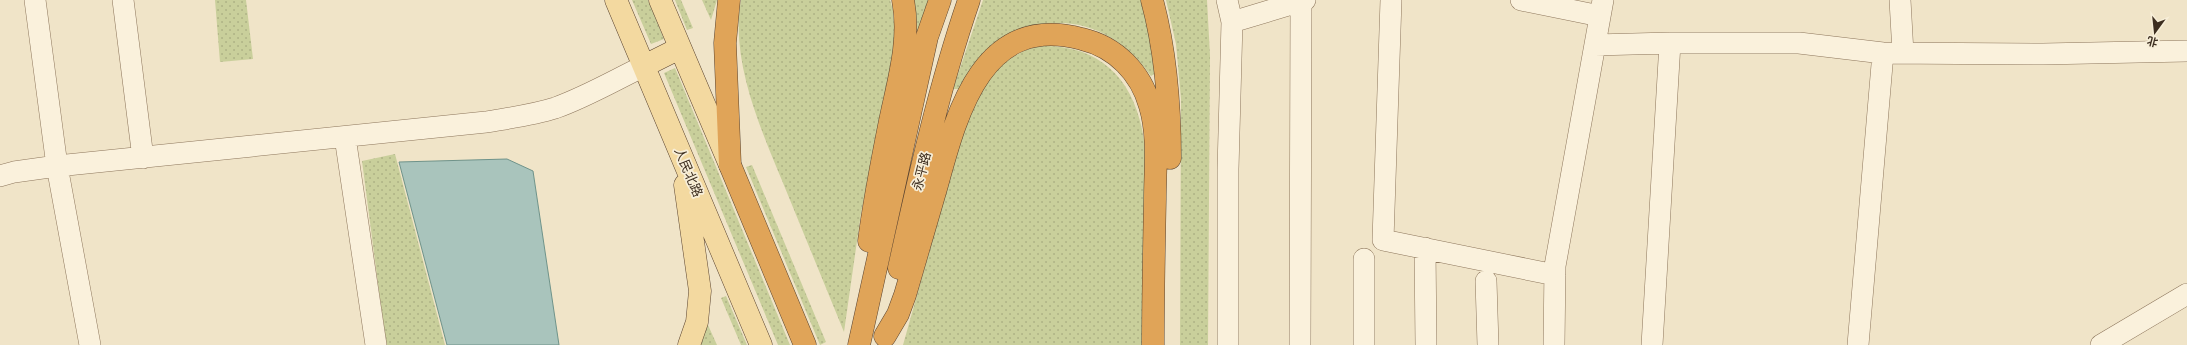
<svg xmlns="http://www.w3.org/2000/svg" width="2187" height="345" font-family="Literata,'Noto Sans SC',serif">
<defs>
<pattern id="grass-dots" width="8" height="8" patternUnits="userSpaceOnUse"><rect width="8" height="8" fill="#c9cf9b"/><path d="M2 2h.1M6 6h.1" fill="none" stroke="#aeb285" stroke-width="1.8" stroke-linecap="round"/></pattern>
</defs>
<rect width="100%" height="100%" fill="#f0e4c8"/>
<!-- grass -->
<path fill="url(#grass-dots)" d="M 215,0 L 246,0 L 253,59 L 220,62 Z
M 632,0 L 648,0 L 664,39 L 651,44 Z
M 675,0 L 681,0 L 693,28 L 687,30 Z
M 702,0 L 717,0 L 711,20 Z
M 741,0 L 890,0 L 893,10 L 895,36 L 891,69 L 861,213 L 844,332 C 826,288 808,244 790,200 C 766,140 729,66 741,0 Z
M 913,0 L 929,0 L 917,35 L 916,16 Z
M 983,0 L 1142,0 L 1158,72 L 1151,76 C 1118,29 1065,8 1012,35 C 987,47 971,63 960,89 L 953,89 Z
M 1166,0 L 1207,0 L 1210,55 L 1208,345 L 1180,345 L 1181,99 L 1176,44 Z
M 1040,46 C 1096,44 1131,75 1142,129 C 1148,158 1145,191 1145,220 C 1145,262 1145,303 1145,345 L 903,345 L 968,113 L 996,67 L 1025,50 Z
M 675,68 L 790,345 L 778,345 L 664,73 Z
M 395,154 L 445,345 L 386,345 L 362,161 Z
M 752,165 L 826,342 L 820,345 L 746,167 Z
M 726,296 L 747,345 L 741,345 L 721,298 Z
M 708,325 L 717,345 L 699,345 Z"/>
<!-- water -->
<path fill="#a9c4bc" stroke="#6f938a" d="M 507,159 L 533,171 L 559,345 L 447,345 L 399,162 Z"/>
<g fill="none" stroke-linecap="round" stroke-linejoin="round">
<defs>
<path id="minor" d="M 35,0 L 57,166 L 90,345
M 123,0 L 143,158
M 1227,0 L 1232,22 L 1228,169 L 1228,345
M 1391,0 L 1383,240 L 1555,275
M 1521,0 L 1600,16
M 1900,0 L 1903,53
M 1232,22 L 1305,0
M 1595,45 L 1670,43 L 1799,43 L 1883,53 L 2043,54 L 2187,51
M 345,137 L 376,345
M 0,176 L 14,172 L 57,166 L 486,122 C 509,118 533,115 555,108 C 586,97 615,80 644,66
M 1425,248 L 1426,345
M 1486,281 L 1488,345
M 1300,345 L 1301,1
M 1364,345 L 1364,259
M 1554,345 L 1555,266 L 1603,0
M 1652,345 L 1670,43
M 1858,345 L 1883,53
M 2101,345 L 2187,294"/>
<path id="major" d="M 616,0 L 761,345
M 660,0 L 730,165
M 644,66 L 680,48
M 685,185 L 700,291 L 697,322 L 689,345"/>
<path id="highway" d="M 729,0 L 725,43 L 730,165 L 805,345
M 1152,0 C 1166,52 1170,104 1170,158
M 869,241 C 874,201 882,161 890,121 C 898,82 911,40 903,0
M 899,268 C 919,178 939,87 969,0
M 885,336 L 898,314 L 905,295 C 916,258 926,222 937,185 C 957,112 983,12 1082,39 C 1116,47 1141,73 1150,106 C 1159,136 1155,169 1155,199 C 1154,248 1153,296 1153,345
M 859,345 L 927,37 L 940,0"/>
</defs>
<!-- minor casing -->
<use href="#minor" stroke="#8d765c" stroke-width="22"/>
<!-- major casing -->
<use href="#major" stroke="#5b4430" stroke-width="23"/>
<!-- highway casing -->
<use href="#highway" stroke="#5b4430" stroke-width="23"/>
<!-- minor -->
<use href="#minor" stroke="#faf1dc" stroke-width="21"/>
<!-- major -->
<use href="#major" stroke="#f3d9a0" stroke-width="22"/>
<!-- highway -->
<use href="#highway" stroke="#e0a458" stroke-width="22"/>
</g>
<g text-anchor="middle" stroke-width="3.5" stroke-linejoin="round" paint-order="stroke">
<!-- street labels -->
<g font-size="13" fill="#3d2e20" stroke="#f7eed8">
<text transform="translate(921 171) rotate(-76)" y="5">永平路</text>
<text transform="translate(689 172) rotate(67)" y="5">人民北路</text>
</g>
</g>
<!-- north arrow -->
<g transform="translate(2155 32) rotate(195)" stroke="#f7eed8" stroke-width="3" paint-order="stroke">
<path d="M0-3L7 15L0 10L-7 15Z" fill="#3d2e20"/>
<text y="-6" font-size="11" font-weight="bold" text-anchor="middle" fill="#3d2e20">北</text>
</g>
</svg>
